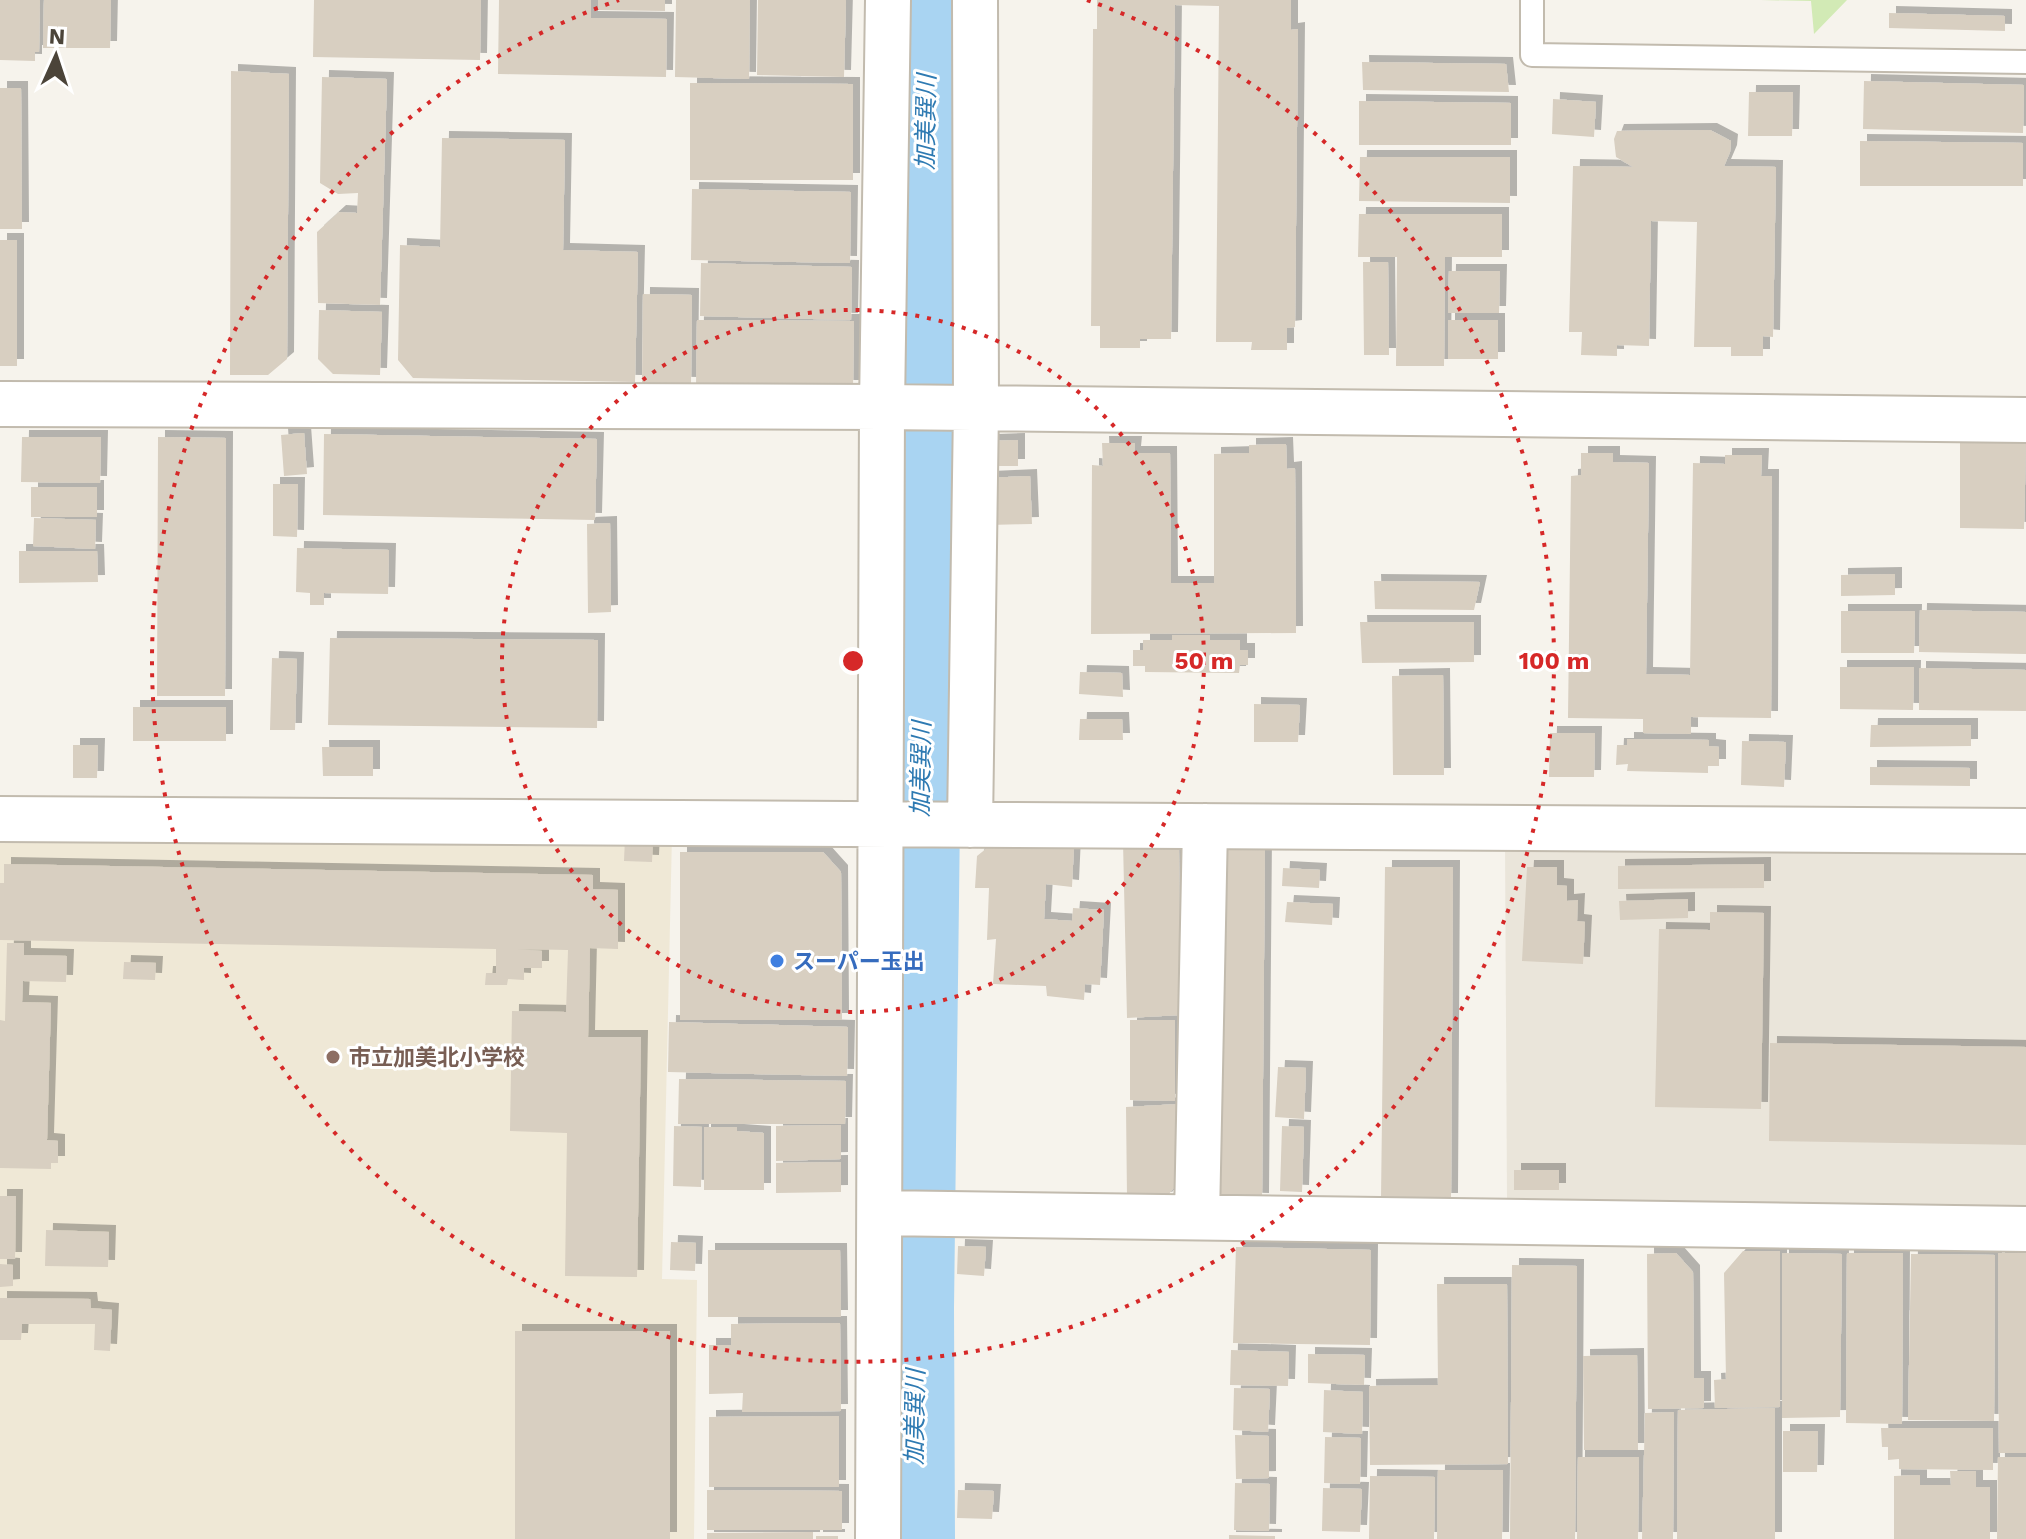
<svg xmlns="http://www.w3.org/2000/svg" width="2026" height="1539" font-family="'Work Sans','Noto Sans JP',sans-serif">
<defs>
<filter id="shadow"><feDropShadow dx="7" dy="-7" stdDeviation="0" flood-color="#0004"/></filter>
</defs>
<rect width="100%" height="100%" fill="#f6f3ec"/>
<!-- residential -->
<path fill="#eae5da" d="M 1505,843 L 2026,846 L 2026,1208 L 1507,1200 Z"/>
<!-- education -->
<path fill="#efe8d6" d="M 0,827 L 672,835 L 662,1279 L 697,1280 L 694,1539 L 0,1539 Z"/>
<!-- green -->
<path fill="#d2eab5" d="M 1761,0 L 1847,0 L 1814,34 L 1811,1 Z"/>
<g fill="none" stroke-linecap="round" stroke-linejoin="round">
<!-- river -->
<path stroke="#a9d4f2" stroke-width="84" d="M 913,1539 L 912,1309 L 928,0"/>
</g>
<!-- building -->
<path fill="#d8cfc1" filter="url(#shadow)" d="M 0,0 L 40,0 L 39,52 L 35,52 L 35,61 L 0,60 Z
M 44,0 L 111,0 L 110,48 L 43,48 Z
M 314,0 L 481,0 L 480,60 L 313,57 Z
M 499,0 L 591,0 L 591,18 L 667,19 L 666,77 L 498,74 Z
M 598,0 L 665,0 L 665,11 L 598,10 Z
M 676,0 L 750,0 L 749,79 L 675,77 Z
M 758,0 L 846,0 L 844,77 L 757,75 Z
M 1097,0 L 1291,0 L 1291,30 L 1298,29 L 1295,327 L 1287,328 L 1287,350 L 1251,350 L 1252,342 L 1216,342 L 1219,6 L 1175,5 L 1171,339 L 1140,339 L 1140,348 L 1100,348 L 1100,326 L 1091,326 L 1093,29 L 1097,29 Z
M 1889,13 L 2005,16 L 2005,31 L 1889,28 Z
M 1362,62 L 1506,64 L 1509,92 L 1363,90 Z
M 231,71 L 289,74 L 287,359 L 268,375 L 230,375 Z
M 322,77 L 387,79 L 380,305 L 318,303 L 317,232 L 339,212 L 357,213 L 358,193 L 338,194 L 320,183 Z
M 1864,81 L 2024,85 L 2023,133 L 1863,129 Z
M 690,83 L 853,84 L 853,180 L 690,180 Z
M 0,88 L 21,88 L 22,229 L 0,229 Z
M 1749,92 L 1793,92 L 1792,136 L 1748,136 Z
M 1553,99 L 1596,102 L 1594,137 L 1552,134 Z
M 1359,101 L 1511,103 L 1511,145 L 1359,145 Z
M 1710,130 L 1731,141 L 1730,152 L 1724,166 L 1776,167 L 1773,337 L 1763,336 L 1763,356 L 1731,356 L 1731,347 L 1694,347 L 1697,222 L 1651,221 L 1649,346 L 1617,345 L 1617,356 L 1581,355 L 1582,332 L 1569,332 L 1573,166 L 1633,167 L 1616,157 L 1614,139 L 1617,131 Z
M 442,138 L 565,140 L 563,250 L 638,252 L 635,382 L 413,378 L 398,360 L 400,245 L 440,247 Z
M 1860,141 L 2023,143 L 2023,186 L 1860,186 Z
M 1360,157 L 1510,157 L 1510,203 L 1359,201 Z
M 692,189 L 851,192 L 850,263 L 691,260 Z
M 1359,214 L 1502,214 L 1502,257 L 1445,257 L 1444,366 L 1396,366 L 1397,257 L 1358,257 Z
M 0,240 L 17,240 L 17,366 L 0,366 Z
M 1363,262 L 1388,262 L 1389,355 L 1364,355 Z
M 701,263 L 852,267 L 851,320 L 700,316 Z
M 1449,271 L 1500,271 L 1499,313 L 1448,313 Z
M 643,294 L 692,295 L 691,384 L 642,383 Z
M 319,310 L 382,312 L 380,375 L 333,374 L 318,359 Z
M 697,320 L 854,321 L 853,387 L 696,386 Z
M 1448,320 L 1498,320 L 1498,359 L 1448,359 Z
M 304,433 L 307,474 L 284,476 L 281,435 Z
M 324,434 L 597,439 L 595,520 L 323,515 Z
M 22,437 L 101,437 L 100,483 L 21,482 Z
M 158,437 L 226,438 L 225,696 L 157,696 Z
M 1018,440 L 1018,466 L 990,466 L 990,441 Z
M 1960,440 L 2026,442 L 2024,529 L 1960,528 Z
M 1102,443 L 1135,443 L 1134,453 L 1170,453 L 1171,583 L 1214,583 L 1214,454 L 1249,453 L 1249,445 L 1286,444 L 1287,469 L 1295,468 L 1296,633 L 1091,634 L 1092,465 L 1103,466 Z
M 1581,453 L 1613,453 L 1613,462 L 1649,463 L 1646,674 L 1690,675 L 1693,463 L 1725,464 L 1725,455 L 1762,455 L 1761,476 L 1772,476 L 1771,718 L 1691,717 L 1691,734 L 1643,733 L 1643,719 L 1568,718 L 1571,476 L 1581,475 Z
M 1030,476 L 1032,524 L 988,525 L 986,478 Z
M 273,484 L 298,484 L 297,537 L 273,536 Z
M 31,487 L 97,487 L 97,517 L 31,517 Z
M 34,518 L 96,520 L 95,549 L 33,546 Z
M 610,523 L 611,612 L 588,613 L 587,524 Z
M 297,548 L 389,550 L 388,594 L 324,593 L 324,605 L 310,605 L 310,593 L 296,592 Z
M 19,551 L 97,551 L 98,582 L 19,583 Z
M 1895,574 L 1895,595 L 1841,596 L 1841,575 Z
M 1374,581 L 1480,582 L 1474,610 L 1375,609 Z
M 1920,610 L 2026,612 L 2026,654 L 1919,652 Z
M 1841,611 L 1915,611 L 1914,653 L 1841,653 Z
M 1360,622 L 1474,622 L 1474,662 L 1362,663 Z
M 1172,635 L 1210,635 L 1210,640 L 1240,640 L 1240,650 L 1248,650 L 1248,665 L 1240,665 L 1239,673 L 1145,672 L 1145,666 L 1133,666 L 1133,650 L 1143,650 L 1143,640 L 1172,640 Z
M 330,638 L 598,640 L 597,728 L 328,725 Z
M 272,658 L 297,659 L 295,730 L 270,730 Z
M 1840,667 L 1914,667 L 1913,710 L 1840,709 Z
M 1919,668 L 2026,670 L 2026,711 L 1919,710 Z
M 1080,672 L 1122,673 L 1123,697 L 1079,694 Z
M 1443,675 L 1444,775 L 1393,775 L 1392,676 Z
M 1254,704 L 1300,705 L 1298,742 L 1254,742 Z
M 133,707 L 226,707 L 226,741 L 133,741 Z
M 1080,719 L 1122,719 L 1123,740 L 1079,740 Z
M 1871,725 L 1971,725 L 1971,746 L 1870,747 Z
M 1550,733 L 1595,733 L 1594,777 L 1549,777 Z
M 1627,739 L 1709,740 L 1709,746 L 1719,747 L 1719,766 L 1708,766 L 1708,773 L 1627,771 L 1628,764 L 1616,765 L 1617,745 L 1627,745 Z
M 1742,741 L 1786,742 L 1784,787 L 1741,785 Z
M 73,745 L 98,745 L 97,778 L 73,778 Z
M 322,747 L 373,747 L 373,776 L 323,776 Z
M 1870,767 L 1970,768 L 1970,786 L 1870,785 Z
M 625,838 L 653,839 L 652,862 L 624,861 Z
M 997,840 L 1074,844 L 1072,887 L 1046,884 L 1044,919 L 1072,921 L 1073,908 L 1104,910 L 1100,985 L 1085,984 L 1084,1000 L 1047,996 L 1046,986 L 993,984 L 996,939 L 987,940 L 989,888 L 975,888 L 977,856 Z
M 1223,841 L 1265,841 L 1262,1200 L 1227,1199 L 1217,1191 Z
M 1123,842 L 1179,848 L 1180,1015 L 1127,1018 Z
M 680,852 L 823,852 L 841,872 L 842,1020 L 680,1020 Z
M 4,864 L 593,875 L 593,889 L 618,890 L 618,949 L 590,948 L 588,1037 L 641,1037 L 637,1277 L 565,1276 L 567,1133 L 510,1131 L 512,1011 L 566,1012 L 568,950 L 518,949 L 542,951 L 542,968 L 524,968 L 524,980 L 508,979 L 507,985 L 485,985 L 486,973 L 496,973 L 496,949 L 0,940 L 0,883 L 4,883 Z
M 1764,864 L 1764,888 L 1618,889 L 1618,866 Z
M 1385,867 L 1453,867 L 1451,1200 L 1381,1200 Z
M 1527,867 L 1557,867 L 1557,885 L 1567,886 L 1567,901 L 1578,900 L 1577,921 L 1585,922 L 1583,964 L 1522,961 Z
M 1283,868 L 1320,870 L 1319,888 L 1282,886 Z
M 1688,899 L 1688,918 L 1620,920 L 1619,901 Z
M 1287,902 L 1333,904 L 1332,925 L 1285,922 Z
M 1710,912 L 1764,913 L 1761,1109 L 1655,1107 L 1659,929 L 1710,930 Z
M 7,943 L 24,943 L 24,955 L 67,956 L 66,982 L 23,981 L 22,1002 L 51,1003 L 47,1140 L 58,1141 L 58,1163 L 51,1163 L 51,1169 L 0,1168 L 0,1020 L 5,1021 Z
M 124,962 L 156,963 L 155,980 L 123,979 Z
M 1130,1020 L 1175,1020 L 1175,1101 L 1130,1100 Z
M 669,1022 L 848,1027 L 847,1076 L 668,1072 Z
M 1770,1043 L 2026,1047 L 2026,1145 L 1769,1141 Z
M 1278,1067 L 1306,1068 L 1304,1119 L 1275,1117 Z
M 679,1079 L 846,1081 L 845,1124 L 678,1124 Z
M 1179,1104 L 1180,1180 L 1165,1199 L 1127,1198 L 1126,1107 Z
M 841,1125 L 841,1159 L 776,1161 L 776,1126 Z
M 674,1126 L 702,1127 L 701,1187 L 673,1186 Z
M 1282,1126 L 1304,1127 L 1302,1192 L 1280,1191 Z
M 704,1127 L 737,1127 L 737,1131 L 764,1133 L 764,1190 L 704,1190 Z
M 841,1162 L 841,1192 L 776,1193 L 776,1163 Z
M 1514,1170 L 1559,1170 L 1559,1190 L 1514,1190 Z
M 0,1196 L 16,1196 L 15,1259 L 0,1259 Z
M 46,1230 L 109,1232 L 108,1267 L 45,1266 Z
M 671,1242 L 696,1243 L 695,1271 L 670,1270 Z
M 958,1246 L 986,1247 L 984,1276 L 957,1274 Z
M 1236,1247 L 1371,1250 L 1370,1345 L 1233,1343 Z
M 708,1250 L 840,1250 L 841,1317 L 708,1317 Z
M 1743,1251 L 1780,1251 L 1780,1407 L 1715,1408 L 1714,1380 L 1726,1379 L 1724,1273 Z
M 1676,1253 L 1693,1272 L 1694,1378 L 1704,1378 L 1704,1408 L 1648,1409 L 1647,1254 Z
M 1782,1253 L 1842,1254 L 1840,1417 L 1782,1418 Z
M 1847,1253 L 1903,1253 L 1902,1424 L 1846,1423 Z
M 1998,1253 L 2026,1253 L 2026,1453 L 1999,1453 Z
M 1911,1254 L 1995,1255 L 1994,1421 L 1908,1420 Z
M 0,1264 L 13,1265 L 13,1286 L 0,1287 Z
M 1512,1265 L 1577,1266 L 1575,1539 L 1510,1539 Z
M 1437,1284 L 1507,1284 L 1508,1464 L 1370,1465 L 1369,1386 L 1438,1385 Z
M 0,1298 L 90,1299 L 91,1308 L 112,1310 L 110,1351 L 94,1350 L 95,1324 L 22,1324 L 21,1340 L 0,1340 Z
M 840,1323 L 841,1411 L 742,1412 L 743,1393 L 709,1394 L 709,1345 L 731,1345 L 731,1324 Z
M 515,1331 L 670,1331 L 670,1539 L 515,1539 Z
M 1231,1350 L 1289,1352 L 1288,1386 L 1230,1385 Z
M 1308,1354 L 1365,1355 L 1364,1385 L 1308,1383 Z
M 1637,1355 L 1638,1450 L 1584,1450 L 1583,1356 Z
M 1234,1388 L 1270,1389 L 1268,1432 L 1233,1430 Z
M 1324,1390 L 1363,1392 L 1362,1434 L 1323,1432 Z
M 1775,1408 L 1775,1539 L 1677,1539 L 1678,1410 Z
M 1674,1412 L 1673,1539 L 1642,1539 L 1645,1413 Z
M 839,1416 L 839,1487 L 709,1487 L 709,1417 Z
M 1881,1428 L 1993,1428 L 1993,1470 L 1899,1469 L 1899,1459 L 1888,1460 L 1888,1447 L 1882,1447 Z
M 1783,1431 L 1818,1431 L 1817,1472 L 1783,1472 Z
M 1235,1435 L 1269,1436 L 1269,1478 L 1236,1479 Z
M 1325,1437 L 1361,1438 L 1360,1484 L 1324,1483 Z
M 1578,1457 L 1639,1457 L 1638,1539 L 1577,1539 Z
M 1998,1457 L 2026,1457 L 2026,1539 L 1997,1539 Z
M 1438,1470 L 1503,1470 L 1502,1539 L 1437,1539 Z
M 1950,1471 L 1976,1471 L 1976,1487 L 1990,1487 L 1990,1539 L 1894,1539 L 1894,1476 L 1920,1475 L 1920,1485 L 1951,1485 Z
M 1370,1476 L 1435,1477 L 1434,1539 L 1369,1539 Z
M 1235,1483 L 1270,1484 L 1269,1531 L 1234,1530 Z
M 1323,1488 L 1362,1489 L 1360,1532 L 1322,1531 Z
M 707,1490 L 842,1491 L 842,1530 L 707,1530 Z
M 958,1490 L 994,1491 L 992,1519 L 957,1518 Z
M 813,1532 L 813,1539 L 707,1539 L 707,1533 Z
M 1229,1535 L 1275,1536 L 1275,1539 L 1229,1539 Z
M 816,1536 L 838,1536 L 838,1539 L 816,1539 Z"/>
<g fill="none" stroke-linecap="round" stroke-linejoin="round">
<defs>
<path id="lane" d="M 1532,0 L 1532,55 L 2026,62"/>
<path id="street" d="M 0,404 L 882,407 L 2026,420
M 0,819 L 2026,831
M 970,825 L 976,408 L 975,0
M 880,1213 L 2026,1229
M 1197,1217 L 1205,826
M 878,1539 L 882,407 L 888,0"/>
</defs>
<!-- lane casing -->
<use href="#lane" stroke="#c2bbae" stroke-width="26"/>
<!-- street casing -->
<use href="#street" stroke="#c2bbae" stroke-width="48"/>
<!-- lane -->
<use href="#lane" stroke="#fff" stroke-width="22"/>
<!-- street -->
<use href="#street" stroke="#fff" stroke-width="44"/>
</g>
<!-- distance rings -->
<g fill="none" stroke="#d62828" stroke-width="4" stroke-dasharray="4 8">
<circle cx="853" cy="661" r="351"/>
<path d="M1087 0A701 701 0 1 1 619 0"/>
</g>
<!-- markers -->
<circle fill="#3f7fe0" stroke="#fff" stroke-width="3" cx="777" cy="961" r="8"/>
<circle fill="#8d6e63" stroke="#fff" stroke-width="3" cx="333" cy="1057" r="8"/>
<g text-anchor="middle" stroke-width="6" stroke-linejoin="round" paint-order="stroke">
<!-- shop labels -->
<g font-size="22" font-weight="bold" fill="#366cbe" stroke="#fff" text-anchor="start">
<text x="793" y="969">スーパー玉出</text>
</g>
<!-- education labels -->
<g font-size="22" font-weight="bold" fill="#785e54" stroke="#fff" text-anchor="start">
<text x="349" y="1065">市立加美北小学校</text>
</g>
<!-- water labels -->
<g font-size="24" font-style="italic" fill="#2e7ab2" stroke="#fff">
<text transform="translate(926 122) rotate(-89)" y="8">加美巽川</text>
<text transform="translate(921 769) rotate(-89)" y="8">加美巽川</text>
<text transform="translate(915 1417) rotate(-89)" y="8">加美巽川</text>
</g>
</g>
<circle cx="853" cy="661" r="12" fill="#d62828" stroke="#fff" stroke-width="4"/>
<g font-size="24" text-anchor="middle" font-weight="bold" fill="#d62828" stroke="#fff" stroke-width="6" stroke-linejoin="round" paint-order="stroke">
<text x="1204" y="669">50 m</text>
<text x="1554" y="669">100 m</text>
</g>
<!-- north arrow -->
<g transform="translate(56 56) rotate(3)" stroke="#ffffff" stroke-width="6" paint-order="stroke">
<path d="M0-6L14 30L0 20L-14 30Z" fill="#4b4439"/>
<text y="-12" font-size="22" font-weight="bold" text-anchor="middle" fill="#4b4439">N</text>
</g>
</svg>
